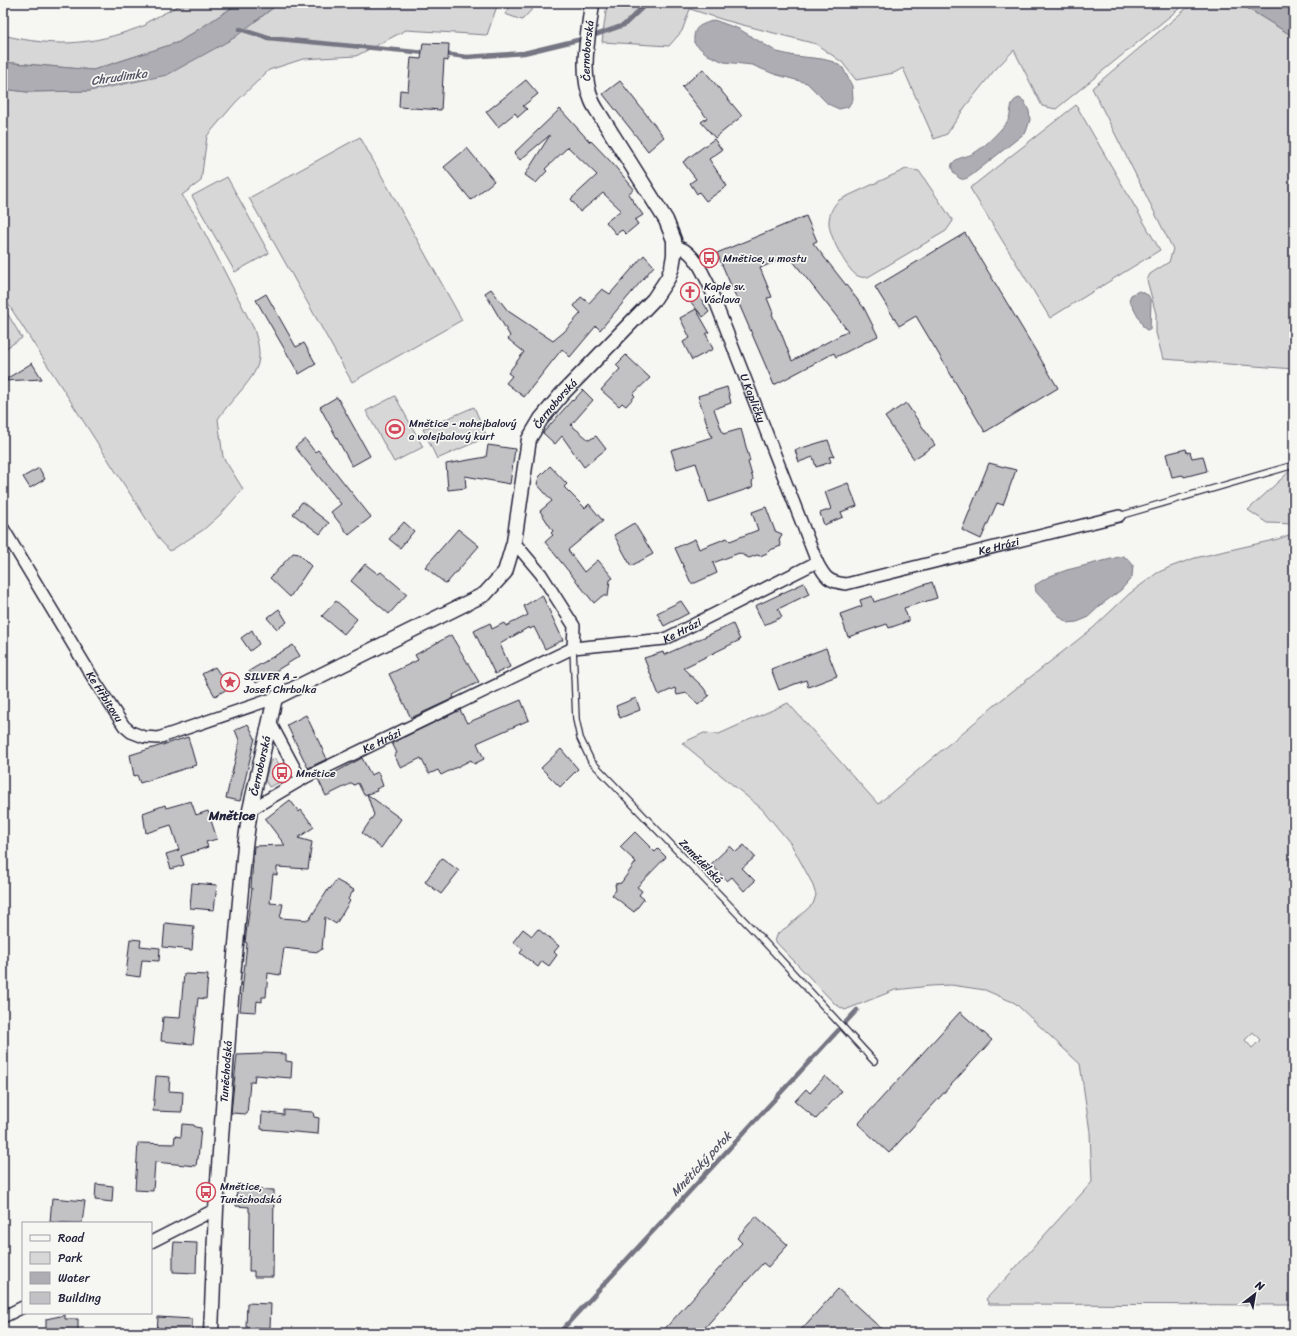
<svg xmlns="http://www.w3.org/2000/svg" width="1297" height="1336" font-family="Sriracha,sans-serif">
<rect width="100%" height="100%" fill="#f6f6f2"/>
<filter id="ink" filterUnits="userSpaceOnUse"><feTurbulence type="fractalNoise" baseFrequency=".025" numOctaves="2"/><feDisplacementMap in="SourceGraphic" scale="8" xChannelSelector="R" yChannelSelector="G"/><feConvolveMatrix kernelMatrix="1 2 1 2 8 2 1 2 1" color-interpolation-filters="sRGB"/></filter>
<g filter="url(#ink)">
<!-- green -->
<path fill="#d7d7d7" stroke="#7c7c89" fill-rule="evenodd" d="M 184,3 L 237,3 L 230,9 L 179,42 L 93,70 L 3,62 L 3,35 C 26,41 57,45 80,42 C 103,40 124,33 146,25 L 147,22 Z
M 279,3 L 498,3 L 487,35 L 406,30 L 356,56 L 303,59 L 269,70 L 235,103 L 207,136 L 201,181 L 182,195 L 196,216 L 254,329 C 258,342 262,356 256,369 C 249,385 228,403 218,419 L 223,457 L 243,489 L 220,515 L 203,530 L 170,551 L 160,540 L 125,486 L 3,296 L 3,89 L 27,92 L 90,91 L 259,19 Z
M 513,3 L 538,3 L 522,20 L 505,14 Z
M 607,3 L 1186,3 L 1056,109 L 1042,106 L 1014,50 L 993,72 L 965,107 L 947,134 L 934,139 L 903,68 L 894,73 L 856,80 L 842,62 L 816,44 L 724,20 L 690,9 L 682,31 L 669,46 L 602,42 Z
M 1193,3 L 1239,3 L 1294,37 L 1294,369 L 1163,359 L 1156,333 L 1156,314 L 1147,280 L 1150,274 L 1169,262 L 1173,249 L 1092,88 Z
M 1076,105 L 1160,250 L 1050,318 L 970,188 Z
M 360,137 L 462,320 L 352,382 L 249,198 Z
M 906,169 L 919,171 L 953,221 L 946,231 L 868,277 C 863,278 859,277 856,275 C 846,268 828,234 829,222 C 829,214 833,206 839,200 Z
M 227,177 L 269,253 L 235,272 L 192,196 Z
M 3,306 L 22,338 L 3,350 Z
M 395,396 L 423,447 L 394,462 L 366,411 Z
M 474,407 L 487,437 L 437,459 L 423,429 Z
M 1294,467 L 1294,524 L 1267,523 L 1248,510 Z
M 1294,533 L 1294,1305 L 989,1304 L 986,1299 L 1008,1276 L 1092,1182 L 1090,1132 L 1080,1064 L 1015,1003 L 985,990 L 951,985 L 930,986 L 895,990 L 845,1010 L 835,1004 L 775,941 L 778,933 L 787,927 L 813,904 L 816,895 L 812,883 L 791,844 L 762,809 L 682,743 L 704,733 L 719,734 L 788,703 L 878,804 L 1000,701 L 1093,628 L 1129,594 L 1157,573 L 1170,567 L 1195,558 L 1278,539 ZM 1253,1032 L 1260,1040 L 1252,1048 L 1245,1040 Z
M 274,759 L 276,759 L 287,779 L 269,787 L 265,780 L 270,762 Z"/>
<!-- water -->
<path fill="#adadb3" stroke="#757583" d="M 237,3 L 279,3 L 234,38 L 167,75 L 90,91 L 27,92 L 3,89 L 3,62 L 93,70 L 179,42 L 230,9 Z
M 1239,3 L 1294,3 L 1294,37 Z
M 714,20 L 739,29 L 777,52 L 795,56 L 822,59 L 834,62 L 843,68 L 852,86 L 853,99 L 848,107 L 839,109 L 828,104 L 807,83 L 774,74 L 752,65 L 724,62 L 708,55 L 694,43 C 693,25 700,26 714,20 Z
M 1019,98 L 1024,101 L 1029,111 L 1030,120 L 1026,132 L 972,175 C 969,177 965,180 961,179 C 956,177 950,169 952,164 C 956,157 968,157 974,153 C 983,148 995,136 1002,128 C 1004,125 1008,122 1009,118 C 1012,110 1009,101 1019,98 Z
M 1139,291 L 1148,295 L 1151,301 L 1150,330 L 1147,330 L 1144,328 L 1129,300 L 1131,295 Z
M 1123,556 L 1128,559 L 1133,565 L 1132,577 L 1121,590 L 1102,604 L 1087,618 L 1077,622 L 1068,623 L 1061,618 L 1036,592 L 1035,585 L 1050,576 L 1067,570 Z"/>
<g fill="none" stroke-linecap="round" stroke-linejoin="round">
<!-- stream -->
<path stroke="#757583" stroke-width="4.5" d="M 240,29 L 268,38 L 426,53
M 444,54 L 467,57 L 524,53 L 590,37 L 624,25 L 647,3
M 559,1333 L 857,1010"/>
</g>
<!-- building -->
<path fill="#c2c2c4" stroke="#22223b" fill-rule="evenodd" d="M 423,43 L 449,44 L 448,61 L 444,60 L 441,110 L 399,107 L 400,90 L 408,91 L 411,58 L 421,59 Z
M 703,69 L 742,116 L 715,138 L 701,122 L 707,118 L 682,87 Z
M 526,80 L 538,94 L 523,106 L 527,109 L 518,117 L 515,113 L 498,127 L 486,112 Z
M 620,81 L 664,137 L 648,151 L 603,94 Z
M 560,109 L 590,142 L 591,141 L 612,163 L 634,189 L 628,194 L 643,215 L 635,220 L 638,224 L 626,234 L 622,230 L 616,234 L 606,222 L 621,210 L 603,193 L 580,212 L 571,199 L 597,175 L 568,147 L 545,169 L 547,171 L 536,183 L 525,175 L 550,135 L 520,160 L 514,153 Z
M 714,139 L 722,150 L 709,159 L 727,186 L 706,201 L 699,192 L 697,194 L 690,183 L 696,179 L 683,162 Z
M 467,148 L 494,181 L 471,200 L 444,167 Z
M 806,216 L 817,241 L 813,243 L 864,308 L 878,336 L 836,357 L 834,353 L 774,385 L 717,253 ZM 789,256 L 848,331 L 792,361 L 780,330 L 779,330 L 772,314 L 773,313 L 767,298 L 772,297 L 760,268 Z
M 965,233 L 1058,388 L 985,432 L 916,316 L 899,326 L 875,287 Z
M 644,255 L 654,266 L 600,330 L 596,326 L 570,357 L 562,349 L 524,397 L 506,383 L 512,376 L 508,373 L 524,352 L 508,339 L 510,336 L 485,293 L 491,289 L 508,311 L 553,341 L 564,332 L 581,313 L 574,306 L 581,297 L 589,303 L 602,289 L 610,294 Z
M 691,283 L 709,312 L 703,317 L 681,290 Z
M 266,294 L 296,347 L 304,343 L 316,364 L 299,374 L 256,300 Z
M 696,309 L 709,332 L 706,334 L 713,349 L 692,360 L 683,342 L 690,338 L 680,318 Z
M 626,355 L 650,378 L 633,394 L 635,396 L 626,406 L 622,403 L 619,406 L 601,390 L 620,369 L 616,365 Z
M 32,363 L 42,379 L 3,381 Z
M 727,387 L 731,403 L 714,409 L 723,434 L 741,429 L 750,461 L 748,462 L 753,479 L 752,483 L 753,487 L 709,502 L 696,463 L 677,469 L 671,450 L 712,437 L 709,430 L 698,396 Z
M 583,390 L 593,400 L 571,425 L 589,440 L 596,436 L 606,449 L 584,467 L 562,436 L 555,444 L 543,433 L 572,400 L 573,401 Z
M 337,397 L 370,456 L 352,466 L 320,407 Z
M 906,403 L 935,445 L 914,459 L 885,417 Z
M 305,439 L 315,452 L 318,450 L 371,517 L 349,535 L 331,512 L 341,504 L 295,447 Z
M 828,440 L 834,456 L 829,457 L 831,462 L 816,467 L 813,457 L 799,462 L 795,450 Z
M 488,445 L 515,449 L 510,484 L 465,476 L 466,488 L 448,490 L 446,464 L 486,457 Z
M 1186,449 L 1187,453 L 1190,452 L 1192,458 L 1203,456 L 1207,471 L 1184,477 L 1183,475 L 1172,477 L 1166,454 Z
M 989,463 L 1016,470 L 1003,505 L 997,503 L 981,539 L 962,530 Z
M 550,466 L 567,484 L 564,487 L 585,508 L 589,504 L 603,521 L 568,550 L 584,572 L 598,560 L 613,578 L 610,580 L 608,596 L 602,596 L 594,603 L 545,542 L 553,535 L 551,533 L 553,531 L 540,511 L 552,501 L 537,484 L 539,477 Z
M 39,468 L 45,479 L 30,488 L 23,477 Z
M 848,483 L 857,506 L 841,512 L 843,517 L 824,525 L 820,513 L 831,509 L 825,492 Z
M 302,502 L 329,523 L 320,534 L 293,514 Z
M 766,507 L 775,531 L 782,534 L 779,541 L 781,546 L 770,550 L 767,553 L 760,556 L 757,555 L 749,558 L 739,553 L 713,563 L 717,573 L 695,583 L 691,583 L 675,548 L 695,539 L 699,549 L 727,538 L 730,541 L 758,530 L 752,512 Z
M 404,522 L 414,531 L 400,548 L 389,539 Z
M 634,523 L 653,554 L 631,566 L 614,535 Z
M 458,529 L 479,546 L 446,584 L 425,567 Z
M 293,553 L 299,554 L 311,566 L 290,597 L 270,578 Z
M 365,564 L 378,574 L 381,572 L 407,594 L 389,614 L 351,581 Z
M 932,582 L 937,598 L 904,608 L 909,621 L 889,628 L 887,624 L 848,637 L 840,614 L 862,606 L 860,600 L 872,596 L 874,602 Z
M 804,583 L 809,594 L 778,609 L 782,617 L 764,625 L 755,606 Z
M 542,595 L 563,640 L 545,649 L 534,627 L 530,629 L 529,627 L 500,644 L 510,667 L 495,674 L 474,631 L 490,623 L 492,629 L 504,623 L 506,626 L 528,615 L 524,606 Z
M 336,601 L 357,619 L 344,634 L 322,616 Z
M 681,601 L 689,613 L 664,626 L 657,613 Z
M 279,609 L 287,622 L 277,629 L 267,618 Z
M 733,624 L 740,640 L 683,668 L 703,687 L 709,696 L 698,705 L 687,693 L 677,695 L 675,688 L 659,695 L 644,658 L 663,652 L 664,655 Z
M 252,630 L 259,644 L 250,651 L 241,638 Z
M 451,635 L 479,682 L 453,695 L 454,698 L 411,718 L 389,674 L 418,660 L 415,655 Z
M 293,645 L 300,656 L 256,683 L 249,671 Z
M 826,648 L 837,676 L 808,687 L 806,680 L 779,690 L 771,669 Z
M 215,667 L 229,688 L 215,696 L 202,674 Z
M 636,698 L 640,710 L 620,718 L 616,706 Z
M 521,700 L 529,720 L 477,743 L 484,759 L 474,764 L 471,760 L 441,775 L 438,770 L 429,774 L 421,758 L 401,768 L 394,755 L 397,753 L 392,743 L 460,710 L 467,723 Z
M 306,715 L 327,759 L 308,768 L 287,725 Z
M 248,724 L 255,738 L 240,801 L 226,798 L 239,744 L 239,740 L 235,730 Z
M 188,737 L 196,765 L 140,783 L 137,775 L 134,776 L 130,755 Z
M 561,749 L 578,769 L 560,787 L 541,768 Z
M 362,758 L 371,775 L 378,772 L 383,786 L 376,789 L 377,791 L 364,795 L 358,783 L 354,785 L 352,783 L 326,796 L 318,779 L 333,772 L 334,773 Z
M 367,794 L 401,819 L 381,848 L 362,833 L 374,815 Z
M 290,800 L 299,812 L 301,810 L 314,827 L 298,838 L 312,842 L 308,869 L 277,867 L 277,875 L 273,874 L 270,903 L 283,904 L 280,918 L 309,920 L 329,888 L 330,889 L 336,880 L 354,890 L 348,899 L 350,901 L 336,924 L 325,917 L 322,949 L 318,952 L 284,948 L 280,975 L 268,973 L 266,997 L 262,997 L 262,1002 L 257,1001 L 256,1012 L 240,1011 L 247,943 L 245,942 L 252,888 L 251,888 L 254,846 L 285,845 L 265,819 Z
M 191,801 L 196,815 L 208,811 L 217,839 L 206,842 L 208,847 L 181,856 L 184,865 L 171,869 L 166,854 L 179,850 L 171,825 L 146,833 L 143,813 L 165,805 L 166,808 Z
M 635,832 L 655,852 L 658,849 L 666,857 L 637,887 L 642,891 L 639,895 L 644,899 L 634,912 L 612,895 L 616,890 L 615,884 L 621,883 L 636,862 L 620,847 Z
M 744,845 L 755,857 L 742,868 L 755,881 L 744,891 L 732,877 L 727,881 L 711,864 L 730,846 L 736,852 Z
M 442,858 L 459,871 L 441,894 L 425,882 Z
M 192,883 L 217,885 L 214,910 L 190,908 Z
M 165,923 L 194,926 L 192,950 L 163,947 Z
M 523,929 L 532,936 L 538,929 L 559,946 L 554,952 L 557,955 L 549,966 L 542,961 L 538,967 L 520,953 L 523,949 L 513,942 Z
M 130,939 L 141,940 L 140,946 L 160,948 L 159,961 L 142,960 L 140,977 L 126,975 Z
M 184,974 L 208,975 L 206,999 L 198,998 L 193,1044 L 161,1041 L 163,1017 L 180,1018 Z
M 960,1012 L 992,1040 L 889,1153 L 858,1124 Z
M 263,1053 L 286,1054 L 286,1061 L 292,1062 L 291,1078 L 255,1075 L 254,1082 L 250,1082 L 247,1114 L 231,1113 L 237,1055 L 263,1054 Z
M 156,1076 L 170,1077 L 169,1091 L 183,1092 L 182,1112 L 153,1111 Z
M 825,1076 L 842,1091 L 816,1119 L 795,1101 L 806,1089 L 810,1093 Z
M 284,1110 L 313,1112 L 314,1117 L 319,1118 L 318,1134 L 261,1129 L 262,1112 L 284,1115 Z
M 182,1124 L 194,1125 L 195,1127 L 201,1128 L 198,1159 L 197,1159 L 196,1166 L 155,1162 L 153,1191 L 135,1190 L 138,1143 L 174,1144 L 175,1136 L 181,1137 Z
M 96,1184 L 113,1186 L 112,1202 L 95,1200 Z
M 237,1189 L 274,1190 L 273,1277 L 254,1277 L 254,1271 L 249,1271 L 250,1212 L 249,1212 L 249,1207 L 236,1206 Z
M 52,1198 L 85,1201 L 82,1223 L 50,1222 Z
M 756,1216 L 788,1245 L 768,1267 L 763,1263 L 700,1333 L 661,1333 L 742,1243 L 737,1238 Z
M 174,1242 L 197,1243 L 196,1273 L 173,1272 L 173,1253 Z
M 838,1289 L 886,1333 L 798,1333 Z
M 247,1303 L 271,1304 L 270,1328 L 246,1327 Z
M 65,1315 L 65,1319 L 78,1319 L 78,1333 L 46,1333 L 46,1319 Z
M 158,1317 L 192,1319 L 192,1333 L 157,1333 Z"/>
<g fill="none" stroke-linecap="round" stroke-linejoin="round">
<defs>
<path id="service" d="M 1119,516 L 1294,465
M 573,648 L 576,719 L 580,738 L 591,761 L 758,935 L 874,1061"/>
<g id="minor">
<path id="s1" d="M 674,246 C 692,248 701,269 708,283 L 817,562 C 825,577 828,582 846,584 L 1119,516"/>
<path id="s2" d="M 3,528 L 96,683 L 124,726 L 131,732 L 144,737 L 158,738 L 275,698"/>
<path d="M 514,542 L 541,574 L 574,626 L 573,648"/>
<path d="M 270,722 L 301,780"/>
<path id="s3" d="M 250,810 L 306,777 L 573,648 L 665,639 L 817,562"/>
<path d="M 151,1242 L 216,1209"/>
<path d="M 3,1317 L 23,1307"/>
</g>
<g id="tertiary">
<path id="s4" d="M 211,1333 L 216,1209 L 230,1010 L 245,846 L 250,810 L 275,698 L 485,594 L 505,572 L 514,542 L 529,439 L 541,419 L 561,395 L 654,299 L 668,278 L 672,267 L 674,255 L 674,240 L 666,220 L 600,115 C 597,110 594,106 592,101 C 579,71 589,34 592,3"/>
</g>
</defs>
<!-- service casing -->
<use href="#service" stroke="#22223b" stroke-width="8"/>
<!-- minor casing -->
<use href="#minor" stroke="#22223b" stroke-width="14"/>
<!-- tertiary casing -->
<use href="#tertiary" stroke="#22223b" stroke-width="17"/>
<!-- service -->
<use href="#service" stroke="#f6f6f2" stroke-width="5.5"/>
<!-- minor -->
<use href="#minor" stroke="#f6f6f2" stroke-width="11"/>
<!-- tertiary -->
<use href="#tertiary" stroke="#f6f6f2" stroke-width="14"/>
</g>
</g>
<!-- icons -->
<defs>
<symbol id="bus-ring" viewBox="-11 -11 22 22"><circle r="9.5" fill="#f6f6f2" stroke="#d1495b" stroke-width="1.5"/><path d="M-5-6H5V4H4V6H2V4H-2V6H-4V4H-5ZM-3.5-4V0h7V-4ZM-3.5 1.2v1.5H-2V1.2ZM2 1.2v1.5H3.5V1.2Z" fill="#d1495b"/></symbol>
<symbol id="church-ring" viewBox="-11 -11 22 22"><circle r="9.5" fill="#f6f6f2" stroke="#d1495b" stroke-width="1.5"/><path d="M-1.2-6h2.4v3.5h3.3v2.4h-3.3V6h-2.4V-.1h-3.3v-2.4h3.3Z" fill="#d1495b"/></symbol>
<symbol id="stadium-ring" viewBox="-11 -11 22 22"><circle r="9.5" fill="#f6f6f2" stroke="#d1495b" stroke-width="1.5"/><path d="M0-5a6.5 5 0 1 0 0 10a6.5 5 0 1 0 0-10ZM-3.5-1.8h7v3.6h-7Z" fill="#d1495b"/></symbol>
<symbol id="sight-ring" viewBox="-11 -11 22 22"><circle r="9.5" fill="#f6f6f2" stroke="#d1495b" stroke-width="1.5"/><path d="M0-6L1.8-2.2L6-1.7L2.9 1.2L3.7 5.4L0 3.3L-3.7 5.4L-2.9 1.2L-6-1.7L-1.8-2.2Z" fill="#d1495b"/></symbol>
</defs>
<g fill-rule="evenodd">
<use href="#bus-ring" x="698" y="247" width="22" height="22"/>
<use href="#church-ring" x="679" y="281" width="22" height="22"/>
<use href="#stadium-ring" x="384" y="418" width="22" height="22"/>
<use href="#sight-ring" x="219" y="671" width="22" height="22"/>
<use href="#bus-ring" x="271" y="762" width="22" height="22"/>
<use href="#bus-ring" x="195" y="1181" width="22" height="22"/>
</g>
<g text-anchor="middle" stroke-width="3.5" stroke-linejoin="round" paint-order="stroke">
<!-- street labels -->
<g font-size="11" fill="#22223b" stroke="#f6f6f2">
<text dy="4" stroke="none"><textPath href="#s4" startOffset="1504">Černoborská</textPath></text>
<text dy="4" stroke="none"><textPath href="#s1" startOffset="176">U Kapličky</textPath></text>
<text dy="4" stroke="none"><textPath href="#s4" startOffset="1083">Černoborská</textPath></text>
<text dy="4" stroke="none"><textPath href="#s1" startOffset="548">Ke Hrázi</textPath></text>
<text dy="4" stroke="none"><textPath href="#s3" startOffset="473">Ke Hrázi</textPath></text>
<text dy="4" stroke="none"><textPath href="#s2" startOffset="197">Ke Hřbitovu</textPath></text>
<text dy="4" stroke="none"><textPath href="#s3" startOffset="149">Ke Hrázi</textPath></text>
<text dy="4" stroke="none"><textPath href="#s4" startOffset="570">Černoborská</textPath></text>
<text transform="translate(701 861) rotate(46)" y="4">Zemědělská</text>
<text dy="4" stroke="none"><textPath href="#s4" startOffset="262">Tuněchodská</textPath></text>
</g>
<!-- poi labels -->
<g font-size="11" fill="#22223b" stroke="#f6f6f2" text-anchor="start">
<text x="723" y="262">Mnětice, u mostu</text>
<text x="704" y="290">Kaple sv.<tspan x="704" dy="13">Václava</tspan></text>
<text x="409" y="427">Mnětice - nohejbalový<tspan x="409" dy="13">a volejbalový kurt</tspan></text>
<text x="244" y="680">SILVER A -<tspan x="244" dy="13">Josef Chrbolka</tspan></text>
<text x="296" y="777">Mnětice</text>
<text x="220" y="1190">Mnětice,<tspan x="220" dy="13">Tuněchodská</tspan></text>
</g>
<!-- water labels -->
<g font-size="12" font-style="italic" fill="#535365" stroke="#f6f6f2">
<text transform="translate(119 77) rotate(-8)" y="4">Chrudimka</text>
<text transform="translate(701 1164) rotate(-47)" y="4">Mnětický potok</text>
</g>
<!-- quarter labels -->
<g font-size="13" font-weight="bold" fill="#22223b" stroke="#f6f6f2">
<text x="232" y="820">Mnětice</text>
</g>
</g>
<!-- margin -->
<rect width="1297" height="1336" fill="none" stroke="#f6f6f2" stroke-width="16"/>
<rect x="8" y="8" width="1281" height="1320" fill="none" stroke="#22223b" stroke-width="1.5" filter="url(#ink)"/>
<!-- legend -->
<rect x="22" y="1222" width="130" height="92" fill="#f6f6f2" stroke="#a1a1a9"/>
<rect x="30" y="1235" width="20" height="6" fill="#f6f6f2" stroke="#a1a1a9"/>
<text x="58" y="1242" font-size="12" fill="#22223b">Road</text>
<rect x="30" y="1252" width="20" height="12" fill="#d7d7d7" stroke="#a1a1a9"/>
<text x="58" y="1262" font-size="12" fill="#22223b">Park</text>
<rect x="30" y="1272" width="20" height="12" fill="#adadb3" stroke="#a1a1a9"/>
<text x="58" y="1282" font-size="12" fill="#22223b">Water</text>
<rect x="30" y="1292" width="20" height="12" fill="#c2c2c4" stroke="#a1a1a9"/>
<text x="58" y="1302" font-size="12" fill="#22223b">Building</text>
<!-- north arrow -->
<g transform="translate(1255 1294) rotate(31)" stroke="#f6f6f2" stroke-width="3" paint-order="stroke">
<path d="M0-3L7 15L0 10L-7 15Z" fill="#22223b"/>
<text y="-6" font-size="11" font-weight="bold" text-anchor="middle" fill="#22223b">N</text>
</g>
</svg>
